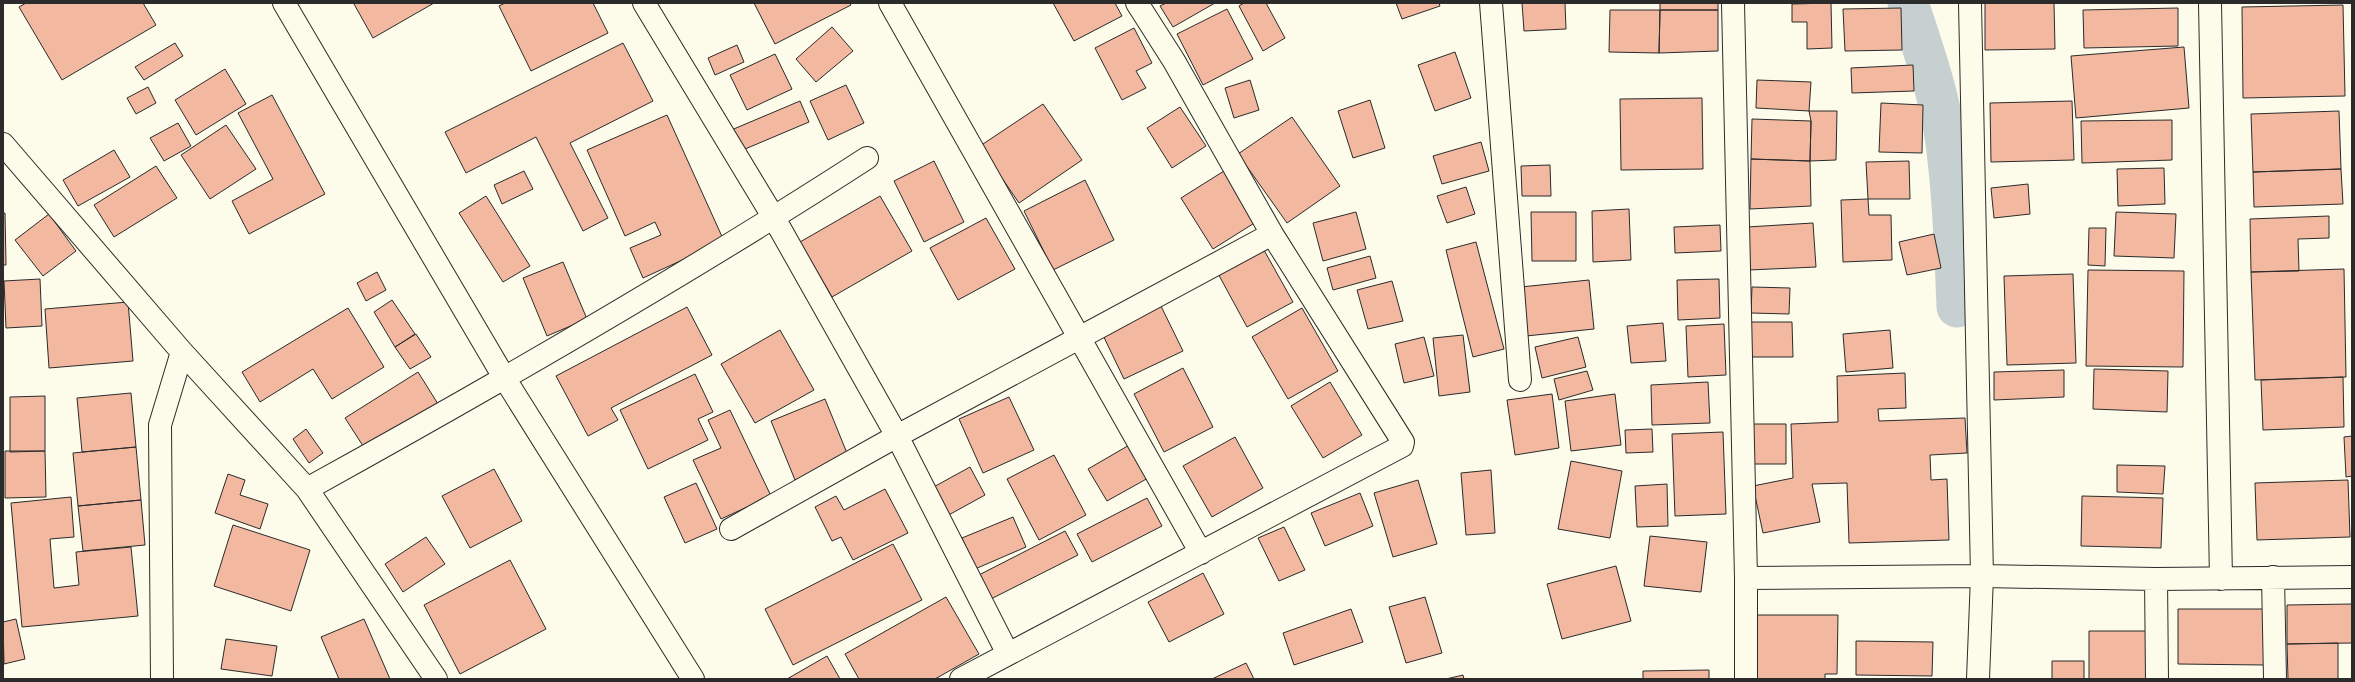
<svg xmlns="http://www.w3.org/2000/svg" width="2355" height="682" font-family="Rubik,sans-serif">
<rect width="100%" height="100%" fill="#fdfbea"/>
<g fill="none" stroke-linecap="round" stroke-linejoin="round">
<!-- canal -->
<path stroke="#c7d0d0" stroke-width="41" d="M 1908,3 C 1923,49 1940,96 1946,143 C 1953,197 1955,253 1957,307"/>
</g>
<!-- building -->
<path fill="#f2b8a0" stroke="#2b2b2b" d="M 26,3 L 143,3 L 156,25 L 62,80 L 19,7 Z
M 356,3 L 434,3 L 373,38 L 354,4 Z
M 505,3 L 593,3 L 608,33 L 531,71 L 499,6 Z
M 754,3 L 850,3 L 851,5 L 775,44 Z
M 1053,3 L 1115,3 L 1122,16 L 1074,41 Z
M 1166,3 L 1215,3 L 1173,27 L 1160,6 Z
M 1244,3 L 1266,3 L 1285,38 L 1263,51 L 1239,6 Z
M 1396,3 L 1439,3 L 1440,6 L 1402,19 Z
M 1522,3 L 1565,3 L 1566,29 L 1524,31 Z
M 1660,3 L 1718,3 L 1718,10 L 1660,10 Z
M 1831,3 L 1832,48 L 1807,49 L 1807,22 L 1792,22 L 1792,4 Z
M 1985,3 L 2054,3 L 2055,49 L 1985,50 Z
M 2343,5 L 2345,96 L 2243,98 L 2242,7 Z
M 1901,8 L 1902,50 L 1845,51 L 1843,9 Z
M 2178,8 L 2178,46 L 2084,48 L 2083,10 Z
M 1227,9 L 1253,59 L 1203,85 L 1177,34 Z
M 1610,10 L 1660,10 L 1659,53 L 1609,52 Z
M 1660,10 L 1718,10 L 1718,51 L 1659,53 Z
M 832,27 L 853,51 L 816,82 L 796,59 Z
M 1134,28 L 1152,63 L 1136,71 L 1146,88 L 1122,100 L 1095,48 Z
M 175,43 L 183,56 L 144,80 L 135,67 Z
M 623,43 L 653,101 L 570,143 L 608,218 L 583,231 L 536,137 L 466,173 L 445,132 Z
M 737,45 L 744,62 L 715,75 L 708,58 Z
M 2184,47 L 2189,108 L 2076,118 L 2071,56 Z
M 1455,52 L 1471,98 L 1435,111 L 1418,65 Z
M 775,54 L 792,89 L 747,110 L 730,75 Z
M 1913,65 L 1914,91 L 1852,93 L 1851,68 Z
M 225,69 L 246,104 L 196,135 L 175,100 Z
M 1250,80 L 1259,110 L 1234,118 L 1225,88 Z
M 1757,80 L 1811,82 L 1809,111 L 1756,108 Z
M 846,85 L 864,123 L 828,140 L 810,101 Z
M 148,87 L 156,103 L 136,114 L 127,98 Z
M 272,95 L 325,194 L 249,234 L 232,201 L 273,179 L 238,113 Z
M 1702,98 L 1703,169 L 1621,170 L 1620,99 Z
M 1370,100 L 1385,148 L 1353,158 L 1338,111 Z
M 800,101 L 809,122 L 738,152 L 729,131 Z
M 2072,101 L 2074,160 L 1991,162 L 1990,103 Z
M 1881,103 L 1923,105 L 1922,153 L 1879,152 Z
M 1043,104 L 1082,160 L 1019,203 L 980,146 Z
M 1180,107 L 1206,146 L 1172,168 L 1147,128 Z
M 1809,111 L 1837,111 L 1836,160 L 1810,161 L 1811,121 Z
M 2339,111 L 2341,169 L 2253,172 L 2251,114 Z
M 667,115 L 724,241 L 643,278 L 630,248 L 661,235 L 655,222 L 625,236 L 587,150 Z
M 1292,117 L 1340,186 L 1287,223 L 1238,154 Z
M 1752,119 L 1811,121 L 1810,161 L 1751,159 Z
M 2172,120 L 2172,160 L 2082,163 L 2081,121 Z
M 178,123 L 191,146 L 164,161 L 150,138 Z
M 226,125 L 256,169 L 210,199 L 181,155 Z
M 1481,142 L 1489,171 L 1442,184 L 1433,156 Z
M 114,150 L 130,177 L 78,206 L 63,180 Z
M 1751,159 L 1810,161 L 1811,206 L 1750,209 Z
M 934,161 L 964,222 L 924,242 L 894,181 Z
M 1909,161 L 1910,199 L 1868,199 L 1866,162 Z
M 1550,165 L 1551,196 L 1522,196 L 1521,166 Z
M 156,166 L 177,198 L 114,237 L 94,205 Z
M 2164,168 L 2165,204 L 2118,206 L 2117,169 Z
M 2341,169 L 2343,204 L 2254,207 L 2253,172 Z
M 524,171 L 533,189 L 502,204 L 494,185 Z
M 1224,171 L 1256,222 L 1213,249 L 1181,198 Z
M 1085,180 L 1114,240 L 1053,270 L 1024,211 Z
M 2028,184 L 2030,214 L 1994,218 L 1991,188 Z
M 1466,187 L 1475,214 L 1447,223 L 1437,196 Z
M 486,196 L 530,266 L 503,282 L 459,213 Z
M 880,196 L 912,251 L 832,297 L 800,242 Z
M 1868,199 L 1869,215 L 1891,215 L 1892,260 L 1843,262 L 1841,200 Z
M 1629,209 L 1631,260 L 1593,262 L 1592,211 Z
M 1356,212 L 1366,249 L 1323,261 L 1313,223 Z
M 1531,212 L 1576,212 L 1576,261 L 1532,261 Z
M 2116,212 L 2176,214 L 2174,258 L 2114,256 Z
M 3,213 L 5,213 L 6,265 L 3,265 Z
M 49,214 L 76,251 L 43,276 L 15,240 Z
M 2329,216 L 2329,238 L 2298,239 L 2299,271 L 2251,272 L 2250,219 Z
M 986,218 L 1015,269 L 958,300 L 930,248 Z
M 1813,223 L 1816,267 L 1749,270 L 1747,227 Z
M 1720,225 L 1721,251 L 1675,253 L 1674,227 Z
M 2089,228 L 2106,228 L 2105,266 L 2088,265 Z
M 1934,234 L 1941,268 L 1907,275 L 1899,242 Z
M 1476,242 L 1504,349 L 1473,357 L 1446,250 Z
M 1260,243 L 1293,302 L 1247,327 L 1215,268 Z
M 1370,256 L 1376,278 L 1333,290 L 1327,268 Z
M 563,262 L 587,319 L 547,336 L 523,278 Z
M 2344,269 L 2346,377 L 2255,380 L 2251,272 Z
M 2088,270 L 2184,271 L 2183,367 L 2086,366 Z
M 377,272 L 386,290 L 366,301 L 357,283 Z
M 2073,274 L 2076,363 L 2007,365 L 2004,276 Z
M 40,279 L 42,326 L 6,328 L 4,281 Z
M 1719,279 L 1720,318 L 1678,320 L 1677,280 Z
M 1589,280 L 1594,329 L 1526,336 L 1521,287 Z
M 1392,281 L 1403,321 L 1368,329 L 1357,290 Z
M 1752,287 L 1790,288 L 1789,314 L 1751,313 Z
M 392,300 L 415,334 L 395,347 L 374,312 Z
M 128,302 L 133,361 L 49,368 L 45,309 Z
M 1159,302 L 1183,351 L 1124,379 L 1100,329 Z
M 687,307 L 712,355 L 611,408 L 618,420 L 588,436 L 556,376 Z
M 348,308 L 384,367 L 332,399 L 313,369 L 260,402 L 242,372 Z
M 1302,308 L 1338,371 L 1288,399 L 1252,337 Z
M 1747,322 L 1792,322 L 1793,357 L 1747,357 Z
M 1663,323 L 1666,361 L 1631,363 L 1627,326 Z
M 1724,324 L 1726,375 L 1688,377 L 1686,326 Z
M 780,330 L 814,390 L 755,423 L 721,364 Z
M 1890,330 L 1893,368 L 1846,372 L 1843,334 Z
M 416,334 L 431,357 L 410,369 L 395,347 Z
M 1463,335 L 1470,392 L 1439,396 L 1433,338 Z
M 1424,337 L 1434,376 L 1404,383 L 1395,344 Z
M 1578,337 L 1586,367 L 1542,378 L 1535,347 Z
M 1183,368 L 1213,427 L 1164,452 L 1134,394 Z
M 2094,369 L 2168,371 L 2167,412 L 2093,409 Z
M 2064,370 L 2064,397 L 1994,400 L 1994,372 Z
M 1587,371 L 1593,390 L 1559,400 L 1554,379 Z
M 418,372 L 438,404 L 365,449 L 345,418 Z
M 1905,373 L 1906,408 L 1878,409 L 1879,421 L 1965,418 L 1967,453 L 1930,455 L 1931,480 L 1947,479 L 1949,540 L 1849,543 L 1847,483 L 1812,484 L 1820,522 L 1763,533 L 1753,486 L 1793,478 L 1791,424 L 1838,422 L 1837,376 Z
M 695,374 L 713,412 L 698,419 L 708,440 L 648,469 L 620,410 Z
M 2343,377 L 2344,427 L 2263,430 L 2261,380 Z
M 1330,382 L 1362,435 L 1323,458 L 1291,406 Z
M 1708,382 L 1710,423 L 1652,425 L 1651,385 Z
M 131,393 L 136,447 L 82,452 L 77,398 Z
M 1552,394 L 1559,448 L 1515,455 L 1507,400 Z
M 1615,394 L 1621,445 L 1571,451 L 1565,401 Z
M 45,396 L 45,451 L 10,452 L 10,397 Z
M 1009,397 L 1034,450 L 983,473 L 959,419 Z
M 825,399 L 849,458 L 795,480 L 771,421 Z
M 730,410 L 771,496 L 721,519 L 693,460 L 721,448 L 708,420 Z
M 1748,424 L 1786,424 L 1786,464 L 1748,464 Z
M 306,429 L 323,453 L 309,463 L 293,439 Z
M 1652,429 L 1653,452 L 1626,453 L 1625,430 Z
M 1723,432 L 1726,514 L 1675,516 L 1672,434 Z
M 2352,436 L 2352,476 L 2346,477 L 2344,437 Z
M 1235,437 L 1263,488 L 1212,517 L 1183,466 Z
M 1131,444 L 1150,477 L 1107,501 L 1088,469 Z
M 136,447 L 141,500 L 78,506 L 73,453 Z
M 5,451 L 45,451 L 46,497 L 5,498 Z
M 1054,455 L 1086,515 L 1039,540 L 1007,479 Z
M 1571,461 L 1622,471 L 1610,538 L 1558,529 Z
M 2117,465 L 2165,466 L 2163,494 L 2117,492 Z
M 970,467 L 985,495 L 945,517 L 930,489 Z
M 494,469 L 522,521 L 470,548 L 442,496 Z
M 1491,470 L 1495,533 L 1466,535 L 1461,473 Z
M 228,474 L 245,480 L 240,495 L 268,504 L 260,529 L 215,513 Z
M 1418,480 L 1437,544 L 1393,557 L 1374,493 Z
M 2348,480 L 2350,537 L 2257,540 L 2255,483 Z
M 696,483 L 717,529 L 685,543 L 664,497 Z
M 1667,484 L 1668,526 L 1637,527 L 1635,486 Z
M 885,489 L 908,533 L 853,560 L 841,537 L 832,541 L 815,507 L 836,496 L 844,510 Z
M 1360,493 L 1373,526 L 1325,546 L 1311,513 Z
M 2082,496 L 2163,498 L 2161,548 L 2081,546 Z
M 71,497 L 74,537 L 50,539 L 54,588 L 79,585 L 76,552 L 131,547 L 138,616 L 22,627 L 11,503 Z
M 1147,498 L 1162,526 L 1092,562 L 1077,534 Z
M 141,500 L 145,545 L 83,551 L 78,506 Z
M 1013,517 L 1026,547 L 975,569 L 962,538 Z
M 233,525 L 310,550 L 291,611 L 214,586 Z
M 1284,527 L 1305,570 L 1279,581 L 1258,538 Z
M 1065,531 L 1078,555 L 985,602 L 973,578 Z
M 1650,536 L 1707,542 L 1701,592 L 1644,586 Z
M 426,537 L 445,564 L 403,592 L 385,564 Z
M 893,544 L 922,600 L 793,665 L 765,609 Z
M 510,560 L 546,629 L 460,674 L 424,605 Z
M 1616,566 L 1631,621 L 1562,639 L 1547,584 Z
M 1203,573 L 1224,614 L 1169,642 L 1148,602 Z
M 946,597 L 979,654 L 935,679 L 859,679 L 845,654 Z
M 1425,597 L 1442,653 L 1406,663 L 1389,607 Z
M 2352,604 L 2352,643 L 2287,644 L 2287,605 Z
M 1351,609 L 1363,642 L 1294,665 L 1283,633 Z
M 2178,609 L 2264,609 L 2264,665 L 2178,664 Z
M 1756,615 L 1838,615 L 1837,674 L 1825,674 L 1825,679 L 1752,679 Z
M 16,619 L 25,659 L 4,664 L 3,622 Z
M 364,619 L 390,679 L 339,679 L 321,637 Z
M 2089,631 L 2151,631 L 2150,679 L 2089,679 Z
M 226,639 L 277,646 L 272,676 L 221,669 Z
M 1856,641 L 1933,642 L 1932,676 L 1856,675 Z
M 2338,643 L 2338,679 L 2288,679 L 2287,644 Z
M 827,656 L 840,679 L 787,679 Z
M 2052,661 L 2084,661 L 2084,679 L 2052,679 Z
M 1246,663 L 1254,679 L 1212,679 Z
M 1709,670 L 1709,679 L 1643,679 L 1643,671 Z
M 1463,675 L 1464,679 L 1446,679 Z"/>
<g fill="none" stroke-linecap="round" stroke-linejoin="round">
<defs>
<path id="street" d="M 284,3 L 505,379 L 693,679
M 644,3 L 774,218 L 897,436 L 1008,654
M 890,3 L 1201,553
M 1491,3 L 1520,380
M 1733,3 L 1746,578 L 1746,679
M 1970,3 L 1982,576 L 1978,679
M 2210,3 L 2221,579
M 3,144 L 182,352 L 307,489 L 436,679
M 307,489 C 497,384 685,276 867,158
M 731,529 L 897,436 L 1272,234
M 2273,577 L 2275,679
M 1746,578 L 1982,576 L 2156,579 L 2352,577
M 2156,579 L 2157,679
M 162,679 L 160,425 L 182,352
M 961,679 L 1402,446 L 1403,442 L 1272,234 L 1174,61 L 1137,3"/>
</defs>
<!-- street casing -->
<use href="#street" stroke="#2b2b2b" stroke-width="24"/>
<!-- street -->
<use href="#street" stroke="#fdfbea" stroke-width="22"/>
</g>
<!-- border -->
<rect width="2355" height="682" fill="none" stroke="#2b2b2b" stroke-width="8"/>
</svg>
